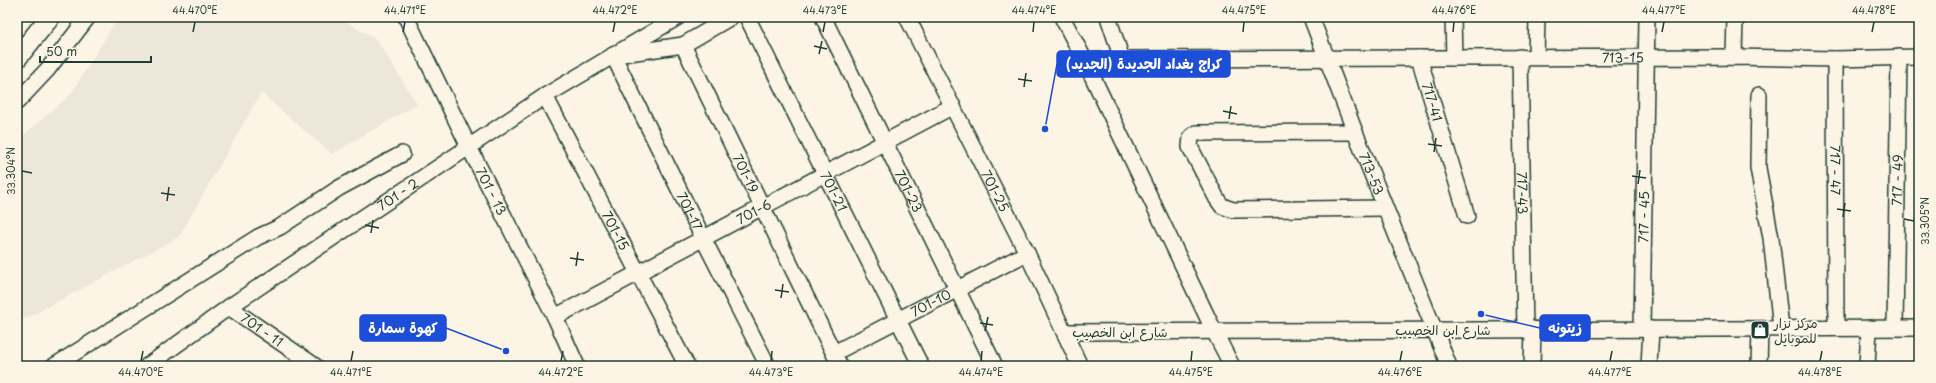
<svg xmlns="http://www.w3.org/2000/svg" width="1936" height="383" font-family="'Playpen Sans','Playpen Sans Arabic',sans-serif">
<rect width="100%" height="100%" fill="#fcf5e5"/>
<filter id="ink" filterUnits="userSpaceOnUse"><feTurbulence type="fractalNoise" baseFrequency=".025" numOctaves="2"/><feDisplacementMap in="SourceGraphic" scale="8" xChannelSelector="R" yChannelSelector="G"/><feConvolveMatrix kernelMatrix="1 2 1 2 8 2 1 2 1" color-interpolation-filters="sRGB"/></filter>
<g filter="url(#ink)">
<!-- built -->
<path fill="#ece7d8" d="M 118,17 L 338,17 L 377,40 L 417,104 L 332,154 L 261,93 L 179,237 L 17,323 L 17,141 L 71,94 Z"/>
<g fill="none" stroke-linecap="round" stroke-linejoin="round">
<defs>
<g id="minor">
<path id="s1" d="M 406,17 L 469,147 L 555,317 L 577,366"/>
<path id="s2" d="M 747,17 L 921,366"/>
<path id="s3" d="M 823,17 L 995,366"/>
<path id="s4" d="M 907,17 L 1027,253 L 1080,366"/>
<path d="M 1062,17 L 1085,61 L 1214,331 L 1232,366"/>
<path d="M 1108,17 L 1122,59"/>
<path id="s5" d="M 1311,17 L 1355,132 L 1449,366"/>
<path d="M 1453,17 L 1454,58"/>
<path id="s6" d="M 683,45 L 840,366"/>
<path d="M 622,54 L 683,45 L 731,17"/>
<path id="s7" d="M 613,55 L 703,238 L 768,366"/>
<path id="s8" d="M 1520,57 L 1525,330"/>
<path d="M 1536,57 L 1537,17"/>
<path d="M 1734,57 L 1735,17"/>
<path id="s9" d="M 1419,58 L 1467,216"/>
<path id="s10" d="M 1835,59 L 1836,328"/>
<path id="s11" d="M 1085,61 L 1122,59 L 1734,57 L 1835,59 L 1919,57"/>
<path d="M 1759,95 L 1758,168 L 1771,238 L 1781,328"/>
<path id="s12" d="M 545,96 L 687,366"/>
<path d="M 17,102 L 48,69 L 88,17"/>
<path d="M 1355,132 L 1196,133 L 1191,137 L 1190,147 L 1217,199 L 1222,206 L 1233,210 L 1385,208"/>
<path id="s13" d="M 229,307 L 315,366"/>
<path id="s14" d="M 555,317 L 953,106"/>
<path id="s15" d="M 1895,328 L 1899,57"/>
<path id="s16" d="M 1642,329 L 1647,17"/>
<path d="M 1064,332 L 1919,328"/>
<path id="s17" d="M 834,353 L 1027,253"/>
<path d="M 54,366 L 258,237 L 280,227 L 339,188 L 402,154"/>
<path id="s18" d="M 147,366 L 229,307 L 545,96 L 678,17"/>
<path d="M 1532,366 L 1533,329"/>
<path d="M 1649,366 L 1651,329"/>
<path d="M 1759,366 L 1760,329"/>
<path d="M 1867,366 L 1869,328"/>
</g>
<path id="major" d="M 17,58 L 50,17"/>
</defs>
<!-- minor casing -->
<use href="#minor" stroke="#1f3d34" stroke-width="18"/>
<!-- major casing -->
<use href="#major" stroke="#1f3d34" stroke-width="22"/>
<!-- minor -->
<use href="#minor" stroke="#fcf5e5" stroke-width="15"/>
<!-- major -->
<use href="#major" stroke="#fcf5e5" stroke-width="19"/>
</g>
</g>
<!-- ticks -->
<path fill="none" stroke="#1f3d34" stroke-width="1.5" d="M 193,32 L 195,22M 403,32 L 405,22M 613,32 L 615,22M 823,32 L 825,22M 1033,32 L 1034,22M 1243,32 L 1244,22M 1453,32 L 1454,22M 1662,32 L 1664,22M 1872,32 L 1874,22M 814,46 L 827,49M 819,54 L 822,41M 1018,79 L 1032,81M 1024,87 L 1026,73M 1223,111 L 1237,114M 1229,119 L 1231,106M 1428,144 L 1442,146M 1434,152 L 1436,138M 22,171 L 32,173M 1632,176 L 1646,178M 1638,184 L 1640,170M 161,193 L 175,195M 167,201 L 169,187M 1837,209 L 1851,211M 1843,217 L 1845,203M 1904,219 L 1914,221M 365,225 L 379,228M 371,233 L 373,220M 570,258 L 584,260M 576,266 L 578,252M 775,290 L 789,292M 781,298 L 783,284M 980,323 L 993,325M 985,331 L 988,317M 141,361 L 143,351M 351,361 L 353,351M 561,361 L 563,351M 771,361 L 772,351M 981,361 L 982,351M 1191,361 L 1192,351M 1400,361 L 1402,351M 1610,361 L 1612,351M 1820,361 L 1822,351"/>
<!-- icons -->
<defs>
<symbol id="shop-square" viewBox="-11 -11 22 22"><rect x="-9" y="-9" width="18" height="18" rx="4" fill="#1f3d34" stroke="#fcf5e5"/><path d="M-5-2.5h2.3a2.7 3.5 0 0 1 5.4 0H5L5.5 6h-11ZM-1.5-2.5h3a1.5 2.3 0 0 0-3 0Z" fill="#fff"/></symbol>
</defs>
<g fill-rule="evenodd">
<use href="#shop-square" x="1749" y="319" width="22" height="22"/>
</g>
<g text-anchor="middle" stroke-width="4" stroke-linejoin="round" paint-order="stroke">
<!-- street labels -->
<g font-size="13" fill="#1f3d34" stroke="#fcf5e5">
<text dy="5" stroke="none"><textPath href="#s11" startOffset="538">713-15</textPath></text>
<text dy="5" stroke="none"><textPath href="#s9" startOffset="46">717-41</textPath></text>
<text dy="5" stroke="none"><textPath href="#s10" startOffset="111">717 - 47</textPath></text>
<text dy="5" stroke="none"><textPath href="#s6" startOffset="143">701-19</textPath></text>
<text dy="5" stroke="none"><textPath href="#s5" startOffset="168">713-53</textPath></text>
<text dy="5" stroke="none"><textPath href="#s15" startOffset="148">717 - 49</textPath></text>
<text dy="5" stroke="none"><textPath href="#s3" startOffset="194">701-23</textPath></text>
<text dy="5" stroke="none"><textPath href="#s4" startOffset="195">701-25</textPath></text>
<text dy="5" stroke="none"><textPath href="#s1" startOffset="194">701 - 13</textPath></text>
<text dy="5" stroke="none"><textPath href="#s2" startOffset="195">701-21</textPath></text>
<text dy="5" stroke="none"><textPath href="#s8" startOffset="136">717-43</textPath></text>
<text dy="5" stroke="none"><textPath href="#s18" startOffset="304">701 - 2</textPath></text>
<text dy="5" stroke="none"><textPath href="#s7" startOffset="174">701-17</textPath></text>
<text dy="5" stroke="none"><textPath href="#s14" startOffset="225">701-6</textPath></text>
<text dy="5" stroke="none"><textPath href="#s16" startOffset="112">717 - 45</textPath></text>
<text dy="5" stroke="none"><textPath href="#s12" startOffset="152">701-15</textPath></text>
<text dy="5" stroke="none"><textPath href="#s17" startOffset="109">701-10</textPath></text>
<text dy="5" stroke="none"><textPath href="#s13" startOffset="40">701 - 11</textPath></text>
<text x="1443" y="335">شارع ابن الخصيب</text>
<text x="1120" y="337">شارع ابن الخصيب</text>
</g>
<!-- poi labels -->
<g font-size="13" fill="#1f3d34" stroke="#fcf5e5" text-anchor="start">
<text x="1774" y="328">مركز نزار<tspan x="1774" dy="15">للموبايل</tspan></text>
</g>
</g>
<!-- callouts -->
<path fill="none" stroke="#1d4ed8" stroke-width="1.5" d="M1045 129L1057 64M506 351L446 328M1481 314L1540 328"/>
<g fill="#1d4ed8" stroke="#fcf5e5" stroke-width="1.5">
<circle cx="1045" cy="129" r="4"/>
<circle cx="506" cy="351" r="4"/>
<circle cx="1481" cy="314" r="4"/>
</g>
<g fill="#1d4ed8" stroke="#1d4ed8" stroke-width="1.5">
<rect x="1057" y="51" width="173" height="26" rx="4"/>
<rect x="360" y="315" width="86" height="26" rx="4"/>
<rect x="1540" y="315" width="50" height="26" rx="4"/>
</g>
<g font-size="14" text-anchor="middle" font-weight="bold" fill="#fff">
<text x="1144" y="69">كراج بغداد الجديدة (الجديد)</text>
<text x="403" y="333">كهوة سمارة</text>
<text x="1565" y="333">زيتونه</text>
</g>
<!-- margin -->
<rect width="1936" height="383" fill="none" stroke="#fcf5e5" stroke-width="44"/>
<!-- scale -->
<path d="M40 56v6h111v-6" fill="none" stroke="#1f3d34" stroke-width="2"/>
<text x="46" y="56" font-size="12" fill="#1f3d34" stroke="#fcf5e5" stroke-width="3" paint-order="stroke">50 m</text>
<rect x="22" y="22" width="1892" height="339" fill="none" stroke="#1f3d34" stroke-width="1.5"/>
<g font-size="10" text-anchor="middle" fill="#1f3d34">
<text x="195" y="14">44.470°E</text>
<text x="405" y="14">44.471°E</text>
<text x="615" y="14">44.472°E</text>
<text x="825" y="14">44.473°E</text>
<text x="1034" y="14">44.474°E</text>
<text x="1244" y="14">44.475°E</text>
<text x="1454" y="14">44.476°E</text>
<text x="1664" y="14">44.477°E</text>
<text x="1874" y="14">44.478°E</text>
<text transform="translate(11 171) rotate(-90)" y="4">33.304°N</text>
<text transform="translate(1925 221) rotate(-90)" y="4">33.305°N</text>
<text x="141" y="376">44.470°E</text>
<text x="351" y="376">44.471°E</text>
<text x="561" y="376">44.472°E</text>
<text x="771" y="376">44.473°E</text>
<text x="981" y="376">44.474°E</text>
<text x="1191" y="376">44.475°E</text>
<text x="1400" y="376">44.476°E</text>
<text x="1610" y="376">44.477°E</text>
<text x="1820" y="376">44.478°E</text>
</g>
</svg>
